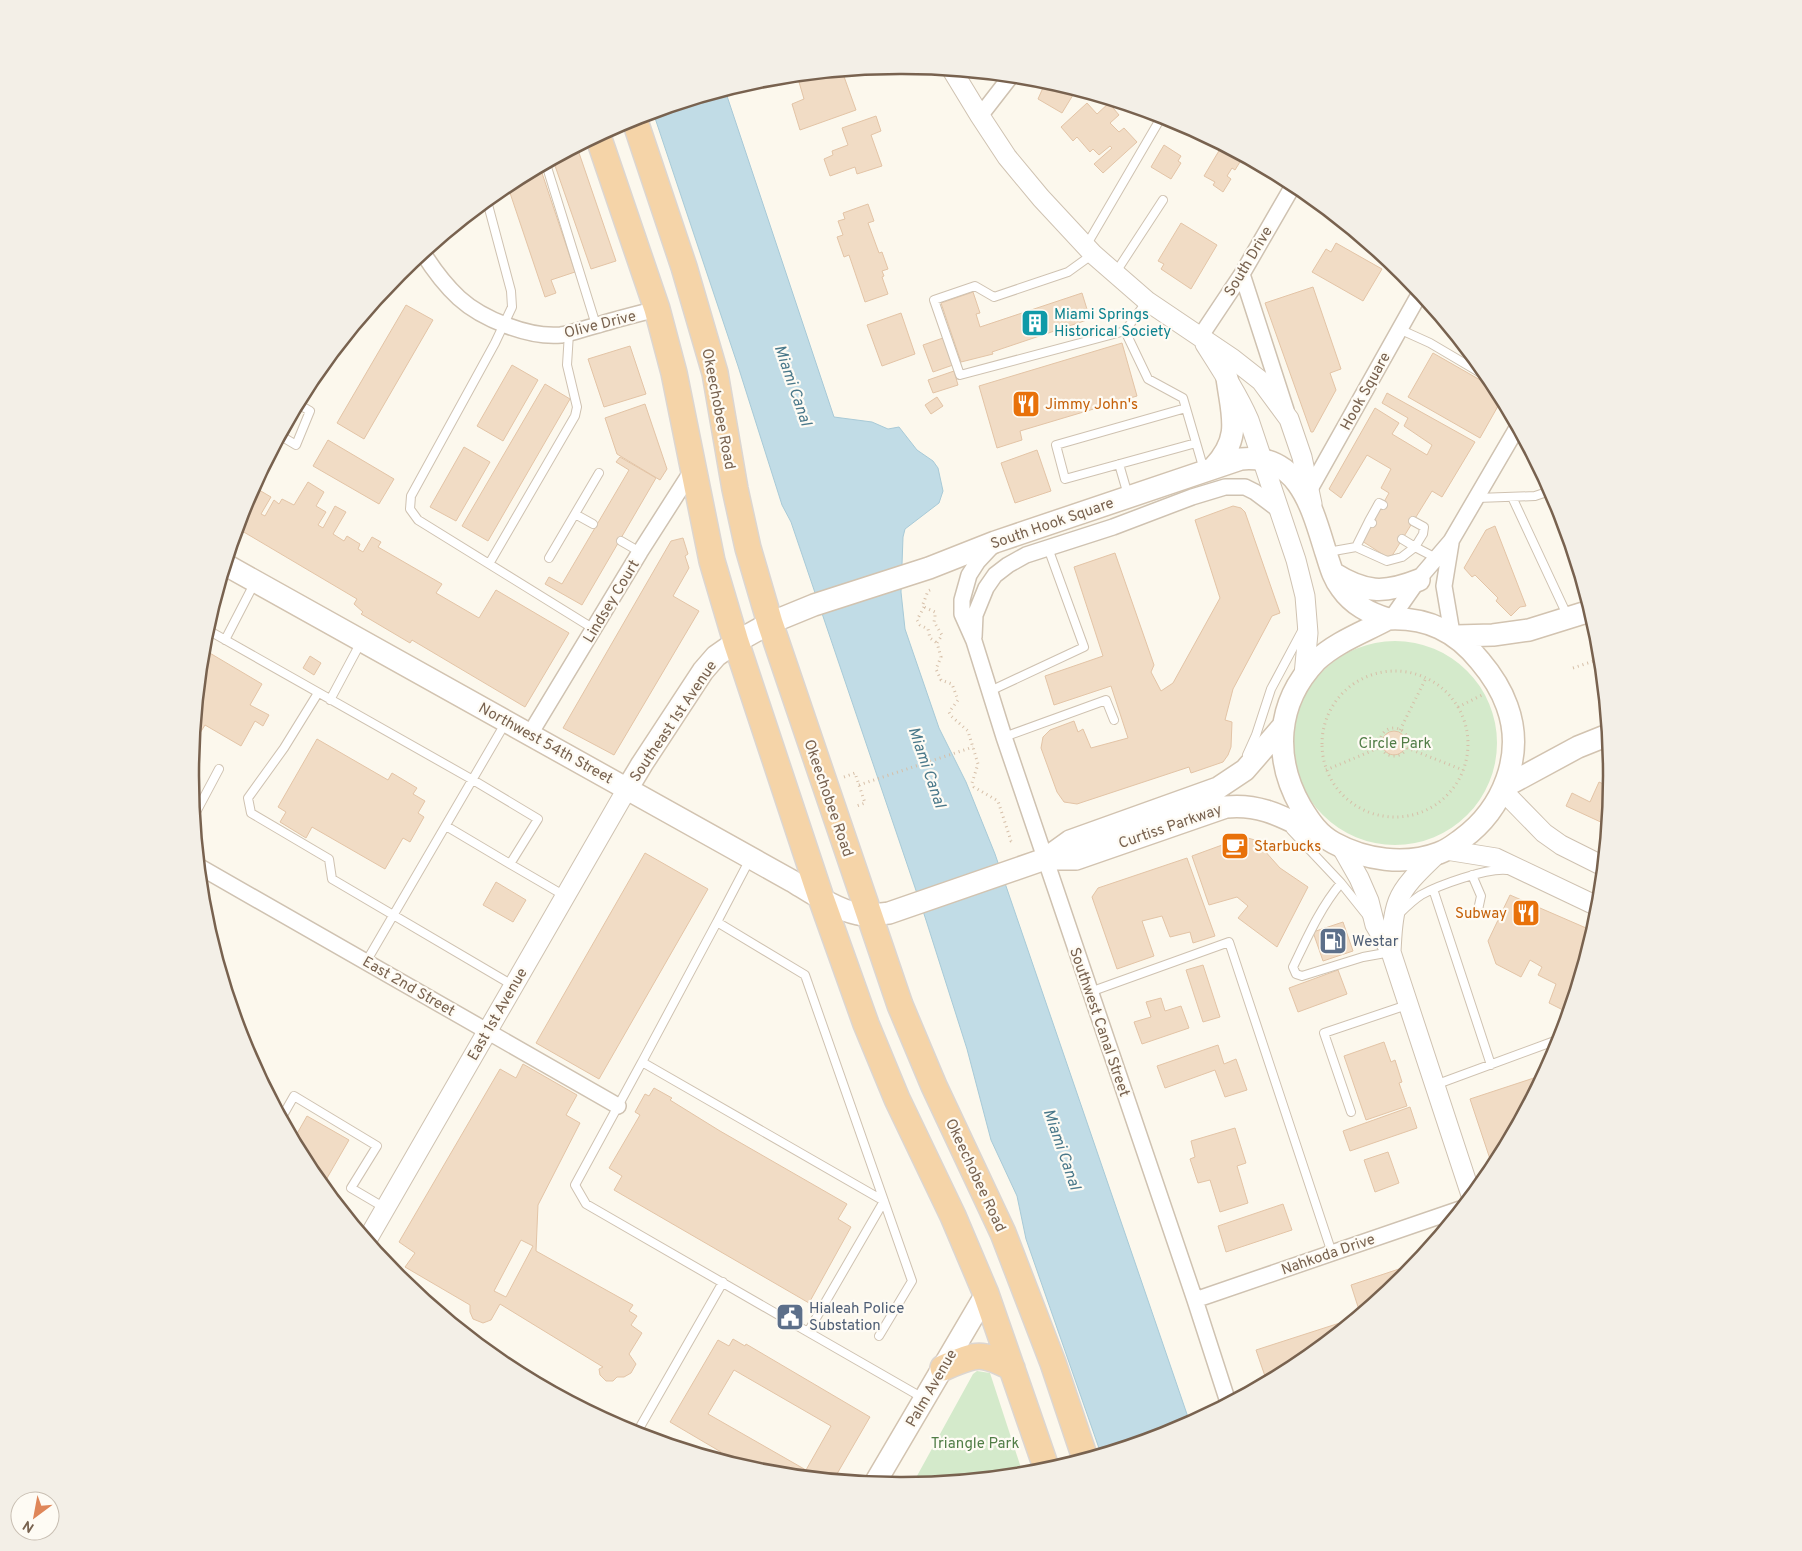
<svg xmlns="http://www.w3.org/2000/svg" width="1802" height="1551" font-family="Overpass,sans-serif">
<rect width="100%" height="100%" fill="#fcf8ed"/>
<!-- green -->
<path fill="#d4eacb" d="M1293 743a102 102 0 1 1 204 0a102 102 0 1 1-204 0Z
M 977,1371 L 990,1373 L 1023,1474 L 912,1485 L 973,1374 Z"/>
<!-- water -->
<path fill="#c1dce6" stroke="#a8cad7" d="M 725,90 L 834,417 L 872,422 L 888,429 L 899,427 L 917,450 L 933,461 L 938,468 L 943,491 L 939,503 L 905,529 L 903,537 L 901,592 L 905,629 L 939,728 L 966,782 L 995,854 L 1190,1423 L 1173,1432 L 1101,1454 L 1026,1239 L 1017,1196 L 991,1140 L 967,1049 L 925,917 L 791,522 L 782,505 L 738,366 L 653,112 Z"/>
<!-- building -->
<path fill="#f1dcc5" stroke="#e3c4a6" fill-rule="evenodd" d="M 842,71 L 856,110 L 800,130 L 792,104 L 804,99 L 799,82 L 827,72 Z
M 1046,81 L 1076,90 L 1062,113 L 1038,99 Z
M 1087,103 L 1097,114 L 1109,103 L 1119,115 L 1110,123 L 1119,132 L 1124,128 L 1137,142 L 1103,173 L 1094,164 L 1112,148 L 1110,146 L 1099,155 L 1093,149 L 1090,152 L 1077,137 L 1073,141 L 1061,127 Z
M 876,116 L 881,131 L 871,135 L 882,166 L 857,174 L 855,167 L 830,176 L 824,159 L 833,155 L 832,151 L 848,145 L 842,128 Z
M 1164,145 L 1181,156 L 1178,161 L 1181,163 L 1171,179 L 1151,167 Z
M 577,147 L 616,261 L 591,269 L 553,160 Z
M 1220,149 L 1227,153 L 1229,149 L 1243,157 L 1235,170 L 1232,168 L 1227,176 L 1231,179 L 1223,192 L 1213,185 L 1215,182 L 1204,176 Z
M 540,167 L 575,272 L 551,280 L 556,293 L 545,297 L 507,184 Z
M 868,204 L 874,221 L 868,223 L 879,253 L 882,252 L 888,269 L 882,271 L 884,276 L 882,277 L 888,294 L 865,302 L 849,255 L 844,257 L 837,237 L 843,235 L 838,221 L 845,219 L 843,213 Z
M 1181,223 L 1217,245 L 1191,289 L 1161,269 L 1164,264 L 1158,261 Z
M 1343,224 L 1360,238 L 1341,227 Z
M 1336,243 L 1382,269 L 1363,301 L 1312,272 L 1326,249 L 1331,252 Z
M 387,287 L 390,292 L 372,306 Z
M 1313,287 L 1341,369 L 1330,373 L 1336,390 L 1313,432 L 1311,432 L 1265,303 Z
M 973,292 L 980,313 L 976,314 L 980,327 L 1082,293 L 1090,319 L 992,352 L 993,354 L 961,362 L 941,303 Z
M 406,305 L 433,320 L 364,439 L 337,423 Z
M 901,313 L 915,354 L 882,366 L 867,325 Z
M 943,338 L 953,365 L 933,372 L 923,345 Z
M 1122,343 L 1137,396 L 1020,431 L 1022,440 L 997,448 L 979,386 Z
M 630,346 L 646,394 L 604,407 L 588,359 Z
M 1433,353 L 1496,389 L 1502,399 L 1480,438 L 1408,397 Z
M 512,365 L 538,380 L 503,441 L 477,426 Z
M 954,371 L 958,385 L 933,393 L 928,380 Z
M 545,384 L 570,399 L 488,541 L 462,526 Z
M 1387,393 L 1475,442 L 1442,497 L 1432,491 L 1390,559 L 1362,541 L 1389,493 L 1381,488 L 1391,469 L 1367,455 L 1341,498 L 1329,489 L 1375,408 L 1399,423 L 1392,434 L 1427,455 L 1432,445 L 1404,426 L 1408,418 L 1382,403 Z
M 937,397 L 943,406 L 931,414 L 925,405 Z
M 645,404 L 667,469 L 660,480 L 617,454 L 605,418 Z
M 328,440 L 394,479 L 379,504 L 313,466 Z
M 464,447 L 490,462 L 456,521 L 430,507 Z
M 1037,450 L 1051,491 L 1015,503 L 1001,463 Z
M 620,457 L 656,478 L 582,605 L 545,584 L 549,577 L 562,584 L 629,470 L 616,462 Z
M 308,482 L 324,492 L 316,506 L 326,512 L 318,525 L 323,528 L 335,506 L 346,512 L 333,534 L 344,541 L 347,536 L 360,544 L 358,549 L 363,552 L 372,537 L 381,542 L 378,547 L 442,584 L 436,593 L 479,618 L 496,590 L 569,633 L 525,707 L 412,640 L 410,643 L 361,614 L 363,612 L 354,604 L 357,599 L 237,528 L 245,503 L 254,487 L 271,497 L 261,514 L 265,516 L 274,500 L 279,504 L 282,499 L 294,505 Z
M 1233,506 L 1241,508 L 1245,512 L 1280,613 L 1272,616 L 1233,689 L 1225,720 L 1232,722 L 1231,747 L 1228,755 L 1223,762 L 1191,773 L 1189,767 L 1077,804 L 1064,802 L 1057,792 L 1041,748 L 1043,737 L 1050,730 L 1074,721 L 1078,732 L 1083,729 L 1091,748 L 1128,738 L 1111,686 L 1054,705 L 1045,676 L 1103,656 L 1074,567 L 1115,553 L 1154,665 L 1151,672 L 1161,691 L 1173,683 L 1220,598 L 1195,520 Z
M 1495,526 L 1526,606 L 1520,607 L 1511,616 L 1496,601 L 1498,598 L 1475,575 L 1472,577 L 1464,568 L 1486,530 Z
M 683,538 L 688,554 L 685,556 L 689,568 L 673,596 L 699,611 L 614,755 L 563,728 L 671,541 Z
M 203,649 L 262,684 L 250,705 L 269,715 L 263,726 L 255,721 L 241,746 L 205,725 L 195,741 L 200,744 L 192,757 Z
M 310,656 L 321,663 L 314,675 L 303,668 Z
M1382 743a12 12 0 1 1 24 0a12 12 0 1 1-24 0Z
M 317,739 L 388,780 L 392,773 L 417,788 L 413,794 L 425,801 L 418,813 L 424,817 L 410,842 L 403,838 L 385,869 L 312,827 L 306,838 L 280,822 L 286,812 L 278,807 Z
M 1599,782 L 1610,787 L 1607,820 L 1605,824 L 1566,806 L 1572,793 L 1590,802 Z
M 1244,837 L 1255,840 L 1280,868 L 1308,887 L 1277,947 L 1238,918 L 1248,906 L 1237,897 L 1209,905 L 1192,856 Z
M 645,853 L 708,889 L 599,1079 L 536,1043 Z
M 1187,858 L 1215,936 L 1193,943 L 1190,932 L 1170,937 L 1162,916 L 1142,921 L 1154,956 L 1117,969 L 1092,897 L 1098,888 Z
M 496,882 L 526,900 L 513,922 L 483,905 Z
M 1510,895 L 1593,931 L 1567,1012 L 1549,1003 L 1556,984 L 1538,975 L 1542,967 L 1530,960 L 1521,977 L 1496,964 L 1488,941 Z
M 1343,922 L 1353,951 L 1323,961 L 1313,932 Z
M 1203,965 L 1220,1017 L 1203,1022 L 1186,970 Z
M 1338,970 L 1347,994 L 1298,1012 L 1289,988 Z
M 1161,998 L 1165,1011 L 1181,1006 L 1189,1028 L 1142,1044 L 1134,1022 L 1151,1017 L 1146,1002 Z
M 1384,1042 L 1391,1062 L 1395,1060 L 1402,1082 L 1399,1083 L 1407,1106 L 1366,1120 L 1344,1056 Z
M 1218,1045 L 1224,1064 L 1236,1059 L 1247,1090 L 1225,1097 L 1215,1070 L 1165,1088 L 1157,1066 Z
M 523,1064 L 577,1095 L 566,1115 L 580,1123 L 538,1205 L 536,1251 L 633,1305 L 629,1311 L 637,1316 L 631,1325 L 642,1333 L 629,1354 L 636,1364 L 631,1373 L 624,1377 L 617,1377 L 613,1381 L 606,1381 L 600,1375 L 599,1369 L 603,1367 L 500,1304 L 491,1320 L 483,1323 L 473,1319 L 470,1312 L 470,1305 L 405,1267 L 415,1253 L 399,1242 L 500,1069 L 516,1078 ZM 521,1240 L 533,1246 L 506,1297 L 494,1291 Z
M 1543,1075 L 1493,1168 L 1470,1099 Z
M 654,1088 L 672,1098 L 670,1100 L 720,1131 L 847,1204 L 838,1219 L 851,1227 L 809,1303 L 614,1190 L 622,1176 L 609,1168 L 640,1115 L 635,1112 L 645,1094 L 649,1096 Z
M 1410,1107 L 1417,1128 L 1350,1151 L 1343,1131 Z
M 307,1116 L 349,1140 L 323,1185 L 310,1170 L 294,1139 Z
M 1235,1128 L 1246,1163 L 1237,1166 L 1248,1203 L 1220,1212 L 1210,1180 L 1198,1183 L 1190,1159 L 1195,1157 L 1191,1141 Z
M 1388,1152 L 1399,1183 L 1375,1192 L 1364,1160 Z
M 1283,1204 L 1292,1230 L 1226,1252 L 1218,1226 Z
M 1414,1264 L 1403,1278 L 1360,1313 L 1351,1285 Z
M 1349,1320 L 1349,1322 L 1295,1366 L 1267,1382 L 1256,1350 Z
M 733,1339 L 745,1346 L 746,1344 L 870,1417 L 834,1479 L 762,1472 L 749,1468 L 738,1462 L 737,1465 L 720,1454 L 721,1452 L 670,1422 L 718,1340 L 729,1346 ZM 734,1370 L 831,1426 L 806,1470 L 708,1414 Z"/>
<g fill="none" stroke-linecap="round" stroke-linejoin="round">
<defs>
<path id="service" d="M 546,164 L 596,325
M 487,201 L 511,291 L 512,307 L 495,343 L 411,496 L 410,509 L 418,520 L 594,629
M 1086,246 L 1162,116
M 1093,254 L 1068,272 L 994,297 L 975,286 L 934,300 L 960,375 L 1125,331 L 1147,301
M 1116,272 L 1163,200
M 1399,329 L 1430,343 L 1491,379
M 1125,331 L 1148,379 L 1183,398 L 1204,470
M 1186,408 L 1056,445 L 1065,479 L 1196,443
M 281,436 L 296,445 L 310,411 L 298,404
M 1119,464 L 1128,495
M 1512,497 L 1568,617
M 1477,498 L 1535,496 L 1550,491
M 575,514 L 593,524
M 1369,521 L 1379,503 L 1383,505
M 1402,539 L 1415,547 L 1423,534 L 1424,527 L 1413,521
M 621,541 L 640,552
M 1356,547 L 1369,521 L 1372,523
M 1328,552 L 1356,547 L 1387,561 L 1402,557 L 1415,547 L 1436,558
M 549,558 L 599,473
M 489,564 L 575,416 L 577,407 L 567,365 L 569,333
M 206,629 L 473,780 L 538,819 L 510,864 L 565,896
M 225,640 L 255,582
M 990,691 L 1084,647 L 1048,548
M 318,693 L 284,748 L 248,798 L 251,813 L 329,859 L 332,879 L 514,986
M 330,700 L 361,642
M 1004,737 L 1106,700 L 1114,720
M 1247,755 L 1256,735 L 1271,689 L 1302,631
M 194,816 L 219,769
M 446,826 L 510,864
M 1291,830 L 1341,883 L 1369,918
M 1472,875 L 1481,896 L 1478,910
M 1341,883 C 1320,908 1307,938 1293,967 L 1296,974 L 1302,976 L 1363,957 L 1391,952
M 1433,889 L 1491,1065
M 1400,913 C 1406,907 1413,900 1421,895 C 1439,885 1486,868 1507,870
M 717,922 L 750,859
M 366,962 L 506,722
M 1090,992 L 1229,942 L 1332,1253
M 642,1062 L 575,1185 L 586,1204 L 808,1332
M 1435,1085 L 1560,1039
M 1351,1112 L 1324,1033 L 1407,1005
M 282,1117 L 294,1096 L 377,1146 L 351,1188 L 385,1208
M 879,1336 L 912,1281 L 805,975 L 717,922 L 642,1062 L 884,1201 L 808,1332 L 923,1398
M 636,1434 L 723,1282"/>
<path id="minor" d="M 980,116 L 1011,76
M 423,253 C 433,269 445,285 459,298 C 482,319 529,338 561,335 C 573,333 585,328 598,325 C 617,319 637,314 657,309
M 1242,274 L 1286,410
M 1200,337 L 1242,274 L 1294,184
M 1310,489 L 1420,293
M 1451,543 L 1444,586 L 1452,633
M 993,545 L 978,561 L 969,575 L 962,600 L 962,614 L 974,641 L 1004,737 L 1195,1300 L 1228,1402
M 1391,619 L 1421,576 L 1451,541 L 1517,428
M 974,637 L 975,615 L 986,588 L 995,575 L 1008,565 L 1026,555 L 1113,527 L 1192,497 L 1225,487 L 1245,487 L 1255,492 L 1279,510
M 530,734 L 640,552 L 693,469
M 200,867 L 618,1106
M 1195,1300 L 1460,1209"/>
<path id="tertiary" d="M 952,70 L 980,116 L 1007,157 L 1041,198 L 1093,254 L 1147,301 L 1233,359 L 1261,381 L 1289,419 L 1302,457 L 1312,504
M 1205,344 C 1221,369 1237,393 1249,420 L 1296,560 L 1305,596 L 1308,633 L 1304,675
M 1503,791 L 1544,833 L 1561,845 L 1603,866
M 1342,848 L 1359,878 L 1369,901 L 1375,925 L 1391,952 L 1471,1195
M 1446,850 L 1496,858 L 1599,907
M 1391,952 C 1392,935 1392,917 1398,901 C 1405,883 1424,867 1438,853
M 367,1240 L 627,789"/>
<path id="secondary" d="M 1214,467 C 1242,437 1232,416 1227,378
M 226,565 L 792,881 C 812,893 835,909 858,914 C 868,917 879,914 889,913 L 1045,859 L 1070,841 L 1218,788 L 1245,770 L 1283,726
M 1333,573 C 1365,593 1384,594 1419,580
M 1388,619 C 1427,617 1456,631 1480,661 C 1491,674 1501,689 1507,706 C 1525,755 1503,809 1462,839 C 1455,844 1448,850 1439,853 C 1405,866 1365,860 1334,843 C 1319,835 1310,822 1301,807 C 1273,758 1276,703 1316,661 C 1336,642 1364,632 1388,619 Z
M 1456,636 L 1493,635 L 1529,630 L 1590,611
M 1504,787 L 1578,747 L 1608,735
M 627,789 L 642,764 L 703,671 L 716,656 L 736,642 L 770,623 L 814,605 L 929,568 L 995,542 L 1241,459 C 1299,453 1312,508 1326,553 C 1330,565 1333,578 1341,588 C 1353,605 1369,613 1388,619
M 1045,859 L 1076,859 L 1226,807 C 1262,803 1286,819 1318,834
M 875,1483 L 986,1294"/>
<path id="trunk" d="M 634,118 L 684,267 L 715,373 L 735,489 L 748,548 L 770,623 L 900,1005 L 934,1086 L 1003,1233 L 1053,1363 L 1085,1458
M 598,136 L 657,309 L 674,373 L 712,561 L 736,642 L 821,898 L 866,1024 L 897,1099 L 953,1216 L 986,1294 L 1047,1470
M 943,1368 C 976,1354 980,1351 1012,1368"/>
</defs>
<!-- service casing -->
<use href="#service" stroke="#cfc2b1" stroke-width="10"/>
<!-- minor casing -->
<use href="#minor" stroke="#cfc2b1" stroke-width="18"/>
<!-- tertiary casing -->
<use href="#tertiary" stroke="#cfc2b1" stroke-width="21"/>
<!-- secondary casing -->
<use href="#secondary" stroke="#d2c3b0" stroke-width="24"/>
<!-- trunk casing -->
<use href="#trunk" stroke="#dcd6d1" stroke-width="28"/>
<!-- path -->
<path stroke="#d6bfa8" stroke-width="3" stroke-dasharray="1 4" stroke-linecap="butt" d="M 930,590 L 928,591 L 923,604 L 924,607 L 935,612 L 935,617 L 934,622 L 942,635 L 937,643 L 941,657 L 936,669 L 941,680 L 952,684 L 958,700 L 949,712 L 951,716 L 968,731 L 978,764 L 972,783 L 974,787 L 998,801 L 1011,841 L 1014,842
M 924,607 L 917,620 L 920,625 L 928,629 L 930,638 L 937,643
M 1573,668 L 1600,659
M1322 744a73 73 0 1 1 146 0a73 73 0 1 1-146 0Z
M 1458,707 L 1482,695
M1380 742a14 14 0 1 1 28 0a14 14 0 1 1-28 0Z
M 1400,730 L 1426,678
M 1407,748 L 1463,770
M 1326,770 L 1381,747
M 844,777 L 855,773 L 865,803 L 854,807
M 859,785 L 973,747"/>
<!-- service -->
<use href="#service" stroke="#fff" stroke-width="8"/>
<!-- minor -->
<use href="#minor" stroke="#fff" stroke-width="15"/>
<!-- tertiary -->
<use href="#tertiary" stroke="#fff" stroke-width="19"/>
<!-- secondary -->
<use href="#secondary" stroke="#fff" stroke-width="21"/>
<!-- trunk -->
<use href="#trunk" stroke="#f5d4a8" stroke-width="25"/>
</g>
<!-- icons -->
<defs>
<symbol id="building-square" viewBox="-11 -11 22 22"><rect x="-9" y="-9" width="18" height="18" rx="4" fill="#0f9aa8" stroke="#fefbf4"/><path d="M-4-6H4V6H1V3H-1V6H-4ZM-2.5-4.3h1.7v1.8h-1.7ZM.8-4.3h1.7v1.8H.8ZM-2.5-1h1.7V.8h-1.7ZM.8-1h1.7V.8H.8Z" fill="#fff"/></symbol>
<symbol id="restaurant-square" viewBox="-11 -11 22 22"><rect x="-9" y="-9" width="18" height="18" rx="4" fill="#e8710a" stroke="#fefbf4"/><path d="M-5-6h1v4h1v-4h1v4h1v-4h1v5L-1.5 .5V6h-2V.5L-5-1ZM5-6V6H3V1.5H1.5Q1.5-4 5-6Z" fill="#fff"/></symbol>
<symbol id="cafe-square" viewBox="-11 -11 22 22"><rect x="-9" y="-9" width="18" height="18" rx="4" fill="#e8710a" stroke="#fefbf4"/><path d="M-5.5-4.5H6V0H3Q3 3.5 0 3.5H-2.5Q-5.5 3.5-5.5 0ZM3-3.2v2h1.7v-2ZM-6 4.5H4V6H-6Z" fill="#fff"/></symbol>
<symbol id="fuel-square" viewBox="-11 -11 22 22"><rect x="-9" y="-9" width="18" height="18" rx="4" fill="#5c6f8a" stroke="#fefbf4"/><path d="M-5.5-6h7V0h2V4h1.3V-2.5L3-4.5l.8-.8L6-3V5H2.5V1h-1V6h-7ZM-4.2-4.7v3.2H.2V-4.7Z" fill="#fff"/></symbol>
<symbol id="civic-square" viewBox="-11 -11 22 22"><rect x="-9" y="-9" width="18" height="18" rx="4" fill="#5c6f8a" stroke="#fefbf4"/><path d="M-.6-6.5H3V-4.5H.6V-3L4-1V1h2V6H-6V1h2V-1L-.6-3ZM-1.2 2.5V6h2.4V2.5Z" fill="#fff"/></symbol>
</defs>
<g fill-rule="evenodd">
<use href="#building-square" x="1019" y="307" width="32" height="32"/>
<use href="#restaurant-square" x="1010" y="388" width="32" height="32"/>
<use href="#cafe-square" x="1219" y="830" width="32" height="32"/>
<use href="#restaurant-square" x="1510" y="897" width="32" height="32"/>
<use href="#fuel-square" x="1317" y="925" width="32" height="32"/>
<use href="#civic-square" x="774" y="1301" width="32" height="32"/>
</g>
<g text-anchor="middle" stroke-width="4.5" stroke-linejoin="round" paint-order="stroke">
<!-- street labels -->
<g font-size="15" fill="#78624f" stroke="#fefbf4">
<text transform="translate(1248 261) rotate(-59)" y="5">South Drive</text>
<text transform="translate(600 324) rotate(-14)" y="5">Olive Drive</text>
<text transform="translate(1365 391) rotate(-61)" y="5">Hook Square</text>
<text transform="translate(719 409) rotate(79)" y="5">Okeechobee Road</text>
<text transform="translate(1052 523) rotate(-19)" y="5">South Hook Square</text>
<text transform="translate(611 601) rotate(-59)" y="5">Lindsey Court</text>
<text transform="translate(673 721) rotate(-56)" y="5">Southeast 1st Avenue</text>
<text transform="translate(546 743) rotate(29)" y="5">Northwest 54th Street</text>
<text transform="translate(829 798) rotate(71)" y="5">Okeechobee Road</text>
<text transform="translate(1170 826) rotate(-19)" y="5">Curtiss Parkway</text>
<text transform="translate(409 986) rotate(30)" y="5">East 2nd Street</text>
<text transform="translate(497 1014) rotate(-60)" y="5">East 1st Avenue</text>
<text transform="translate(1100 1022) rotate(71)" y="5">Southwest Canal Street</text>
<text transform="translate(976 1175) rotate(65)" y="5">Okeechobee Road</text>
<text transform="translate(1328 1254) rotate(-19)" y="5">Nahkoda Drive</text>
<text transform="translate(931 1388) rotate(-60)" y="5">Palm Avenue</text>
</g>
<!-- culture labels -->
<g font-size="15" fill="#0d838f" stroke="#fefbf4" text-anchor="start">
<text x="1054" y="319">Miami Springs<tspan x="1054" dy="17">Historical Society</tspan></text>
</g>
<!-- food labels -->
<g font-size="15" fill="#c56008" stroke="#fefbf4" text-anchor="start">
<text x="1045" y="409">Jimmy John's</text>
<text x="1254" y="851">Starbucks</text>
<text x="1507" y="918" text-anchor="end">Subway</text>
</g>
<!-- park labels -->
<g font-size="15" fill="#517d47" stroke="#fefbf4">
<text x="1395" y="748">Circle Park</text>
<text x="975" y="1448">Triangle Park</text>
</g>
<!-- service labels -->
<g font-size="15" fill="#4e5e75" stroke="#fefbf4" text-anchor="start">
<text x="1352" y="946">Westar</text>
<text x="809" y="1313">Hialeah Police<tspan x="809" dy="17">Substation</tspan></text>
</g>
<!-- water labels -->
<g font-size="16" font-style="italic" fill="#49788a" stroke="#fefbf4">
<text transform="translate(794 385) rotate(71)" y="6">Miami Canal</text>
<text transform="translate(928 767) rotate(71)" y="6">Miami Canal</text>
<text transform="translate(1063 1149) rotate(71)" y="6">Miami Canal</text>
</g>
</g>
<!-- crop -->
<path d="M0 0H1802V1551H0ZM900 74H902A701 701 0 0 1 1603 775V776A701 701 0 0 1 902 1477H900A701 701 0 0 1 199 776V775A701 701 0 0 1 900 74Z" fill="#f3efe7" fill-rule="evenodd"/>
<path fill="none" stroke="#78624f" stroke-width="2.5" d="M900 74H902A701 701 0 0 1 1603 775V776A701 701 0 0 1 902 1477H900A701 701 0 0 1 199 776V775A701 701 0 0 1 900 74Z"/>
<!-- north arrow -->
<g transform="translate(35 1516) rotate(212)"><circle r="24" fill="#fefbf4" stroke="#c8beb2"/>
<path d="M0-4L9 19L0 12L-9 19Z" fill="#df8659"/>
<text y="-8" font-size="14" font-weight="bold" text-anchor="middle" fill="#78624f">N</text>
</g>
</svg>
